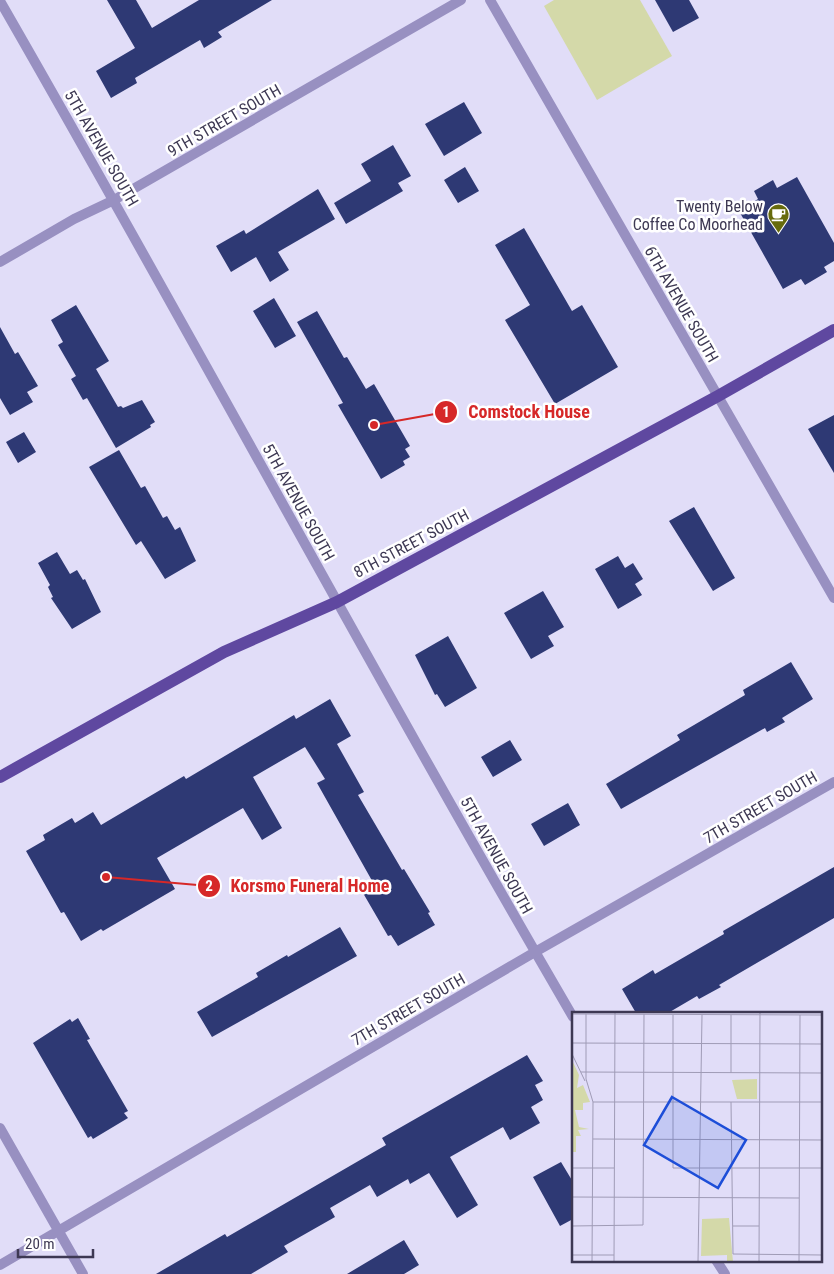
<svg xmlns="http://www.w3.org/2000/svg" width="834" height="1274" font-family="'Roboto Condensed',sans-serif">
<rect width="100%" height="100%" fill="#e1ddf8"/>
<!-- green -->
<path fill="#d4d9a9" d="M 554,0 L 640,0 L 672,56 L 597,100 L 544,6 Z"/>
<!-- building -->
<path fill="#2e3974" d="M 107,0 L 136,0 L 152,28 L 199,0 L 272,0 L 218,32 L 222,37 L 204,48 L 200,40 L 135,78 L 137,83 L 111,98 L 96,71 L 135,48 Z
M 655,0 L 689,0 L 699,18 L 673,32 Z
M 464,102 L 482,133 L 444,156 L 425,124 Z
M 393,145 L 411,176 L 398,183 L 403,191 L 346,224 L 334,203 L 371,181 L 361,164 Z
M 465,167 L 479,191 L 458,203 L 444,180 Z
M 797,177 L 834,243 L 834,261 L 824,267 L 827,272 L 805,285 L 801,279 L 783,289 L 739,211 L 758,199 L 754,191 L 773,180 L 777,188 Z
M 318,189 L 335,219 L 278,252 L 289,270 L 270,282 L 256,257 L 231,272 L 216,246 L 244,230 L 246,234 Z
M 524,228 L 572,311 L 582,305 L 618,367 L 555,404 L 505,320 L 530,305 L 495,245 Z
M 274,298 L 296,336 L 275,348 L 253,311 Z
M 76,305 L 109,361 L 96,369 L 118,407 L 121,406 L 123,408 L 142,400 L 155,422 L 150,425 L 151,427 L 116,448 L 87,398 L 83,400 L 71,379 L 76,376 L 58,345 L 63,342 L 51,320 Z
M 317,311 L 344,358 L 347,357 L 366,389 L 374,384 L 410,446 L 405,449 L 410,457 L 403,461 L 405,465 L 381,479 L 338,405 L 343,403 L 297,322 Z
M 0,327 L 15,354 L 18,352 L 38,386 L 27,392 L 33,402 L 10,415 L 0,398 Z
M 834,415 L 834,473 L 808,429 Z
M 24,432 L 36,452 L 18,463 L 6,442 Z
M 119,450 L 141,488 L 145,486 L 163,518 L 167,516 L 175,530 L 180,527 L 196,561 L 165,579 L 141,541 L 136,545 L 89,467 Z
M 694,507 L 735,578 L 713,591 L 669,521 Z
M 57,552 L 70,574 L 77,570 L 83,580 L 85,579 L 101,612 L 72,629 L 51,598 L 53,597 L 48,587 L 50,585 L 38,563 Z
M 618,556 L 625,568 L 633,563 L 643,579 L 635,584 L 642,595 L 618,609 L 595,569 Z
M 543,591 L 564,627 L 548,636 L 554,646 L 531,659 L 504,613 Z
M 448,636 L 477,688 L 445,707 L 437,694 L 435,695 L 415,655 Z
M 791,662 L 813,699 L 782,718 L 785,722 L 767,732 L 765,728 L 621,809 L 606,784 L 680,740 L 677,735 L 745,695 L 743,690 Z
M 330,699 L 351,736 L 337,744 L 364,792 L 358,795 L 402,870 L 404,869 L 430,912 L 428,913 L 435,925 L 398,946 L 391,935 L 388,936 L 363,893 L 375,886 L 317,783 L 325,779 L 305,747 L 253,777 L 282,828 L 262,840 L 243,808 L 157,858 L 175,889 L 103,931 L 101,929 L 81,941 L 64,912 L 61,913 L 26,851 L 45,840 L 43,835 L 72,818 L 75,823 L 93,812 L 101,825 L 184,776 L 186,779 L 294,715 L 296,719 Z
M 510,740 L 522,760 L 493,777 L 481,757 Z
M 568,803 L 580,825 L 544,846 L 531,824 Z
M 834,867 L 834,918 L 719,985 L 721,987 L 699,999 L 697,996 L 668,1013 L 636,1013 L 622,989 L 653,970 L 655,974 L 724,934 L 723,931 Z
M 340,927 L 357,956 L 212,1037 L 197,1012 L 258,977 L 256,973 L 287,955 L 288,957 Z
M 78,1018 L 90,1039 L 87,1040 L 128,1111 L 124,1113 L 128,1118 L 93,1139 L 91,1136 L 88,1138 L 33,1043 L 70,1019 L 72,1022 Z
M 527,1055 L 543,1081 L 535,1085 L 543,1100 L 531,1107 L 540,1123 L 510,1140 L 503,1127 L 450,1157 L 478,1205 L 457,1218 L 429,1173 L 410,1184 L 408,1179 L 377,1197 L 370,1185 L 330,1208 L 335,1217 L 284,1246 L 288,1252 L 251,1274 L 156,1274 L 225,1234 L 227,1237 L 386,1145 L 382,1138 Z
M 561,1162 L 573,1182 L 573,1219 L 560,1226 L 533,1177 Z
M 404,1240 L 419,1265 L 404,1274 L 347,1274 Z"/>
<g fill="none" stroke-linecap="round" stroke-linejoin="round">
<!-- street -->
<path stroke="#9890c1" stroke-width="10" d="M 490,0 L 834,598
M 0,1 C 194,338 377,681 573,1017
M 0,262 L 74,219 L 114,200 L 461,0
M 0,1128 L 83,1274
M 716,1260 L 725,1274
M 0,1265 L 535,952 L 834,782"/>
<!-- primary -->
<path stroke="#5f48a0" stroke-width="12" d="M 0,777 L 224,652 L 337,602 L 718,396 L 834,330"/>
</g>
<!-- icons -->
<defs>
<symbol id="cafe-pin" viewBox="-11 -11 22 30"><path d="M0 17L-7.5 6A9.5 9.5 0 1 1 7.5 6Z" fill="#676b0d" stroke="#fff"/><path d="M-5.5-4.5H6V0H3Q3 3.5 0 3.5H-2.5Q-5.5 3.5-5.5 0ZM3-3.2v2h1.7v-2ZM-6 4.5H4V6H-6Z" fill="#fff"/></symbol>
</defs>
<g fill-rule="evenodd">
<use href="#cafe-pin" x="766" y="202" width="25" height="34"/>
</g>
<g text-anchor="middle" stroke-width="5" stroke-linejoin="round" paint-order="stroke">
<!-- street labels -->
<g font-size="16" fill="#3d3853" stroke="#fff">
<text transform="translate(224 120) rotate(-30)" y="6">9TH STREET SOUTH</text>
<text transform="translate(102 148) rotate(60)" y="6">5TH AVENUE SOUTH</text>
<text transform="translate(682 304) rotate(60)" y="6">6TH AVENUE SOUTH</text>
<text transform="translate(299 502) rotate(61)" y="6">5TH AVENUE SOUTH</text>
<text transform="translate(411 543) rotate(-28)" y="6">8TH STREET SOUTH</text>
<text transform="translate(760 807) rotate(-30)" y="6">7TH STREET SOUTH</text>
<text transform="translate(497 855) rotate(61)" y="6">5TH AVENUE SOUTH</text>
<text transform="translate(408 1009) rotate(-30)" y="6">7TH STREET SOUTH</text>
</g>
<!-- poi labels -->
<g font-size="16" fill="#3d3853" stroke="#fff" text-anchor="end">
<text x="763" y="212">Twenty Below<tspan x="763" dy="18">Coffee Co Moorhead</tspan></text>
</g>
</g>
<!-- overview -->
<g transform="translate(572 1012)">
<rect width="250" height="250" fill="#e1ddf8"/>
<path d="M 0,48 L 7,63 L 5,76 L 11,73 L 18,90 L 11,91 L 11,98 L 3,98 L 7,115 L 17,117 L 6,118 L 9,124 L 4,124 L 4,140 L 0,140 ZM 185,67 L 185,87 L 165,87 L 160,68 ZM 157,206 L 161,250 L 155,250 L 155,243 L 129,244 L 130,207 Z" fill="#d4d9a9"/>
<path fill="none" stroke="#9f9bb6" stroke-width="1" d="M 0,2 L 250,3M 14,2 L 14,67 L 21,90 L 20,250M 101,3 L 101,156 L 250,156M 0,31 L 250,32M 0,42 L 13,69M 9,60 L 250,61M 159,61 L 159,3M 21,90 L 250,90M 159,90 L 161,242 L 250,243M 21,127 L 250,128M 0,156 L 42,156M 0,185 L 227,186M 0,214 L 71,213 L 72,2M 161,214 L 187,214M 0,243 L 42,243M 42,250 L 43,1M 126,250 L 130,3M 187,250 L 188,0M 227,250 L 228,3"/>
<path fill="#1d4ed8" fill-opacity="0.15" stroke="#1d4ed8" stroke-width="2.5" d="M 100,85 L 174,128 L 146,176 L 72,133 Z"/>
<rect width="250" height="250" fill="none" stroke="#3d3853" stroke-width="2.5"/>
</g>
<!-- callouts -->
<path fill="none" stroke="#d62828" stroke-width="2" d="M374 425L446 412M106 877L209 886"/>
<g fill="#d62828" stroke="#fff" stroke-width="2">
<circle cx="374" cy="425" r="5"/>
<circle cx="106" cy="877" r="5"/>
<circle cx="446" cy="412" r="12"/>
<circle cx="209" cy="886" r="12"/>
</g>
<g font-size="15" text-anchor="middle" font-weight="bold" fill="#fff">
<text x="446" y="417">1</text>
<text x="209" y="891">2</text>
</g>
<g font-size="18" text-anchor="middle" font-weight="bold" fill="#d62828" stroke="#fff" stroke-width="5" stroke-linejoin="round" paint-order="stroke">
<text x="529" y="418">Comstock House</text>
<text x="310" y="892">Korsmo Funeral Home</text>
</g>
<!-- scale -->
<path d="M18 1249v8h75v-8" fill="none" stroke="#3d3853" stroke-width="2.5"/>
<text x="25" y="1249" font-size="15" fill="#3d3853" stroke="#ffffff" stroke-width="4" paint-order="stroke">20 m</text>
</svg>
